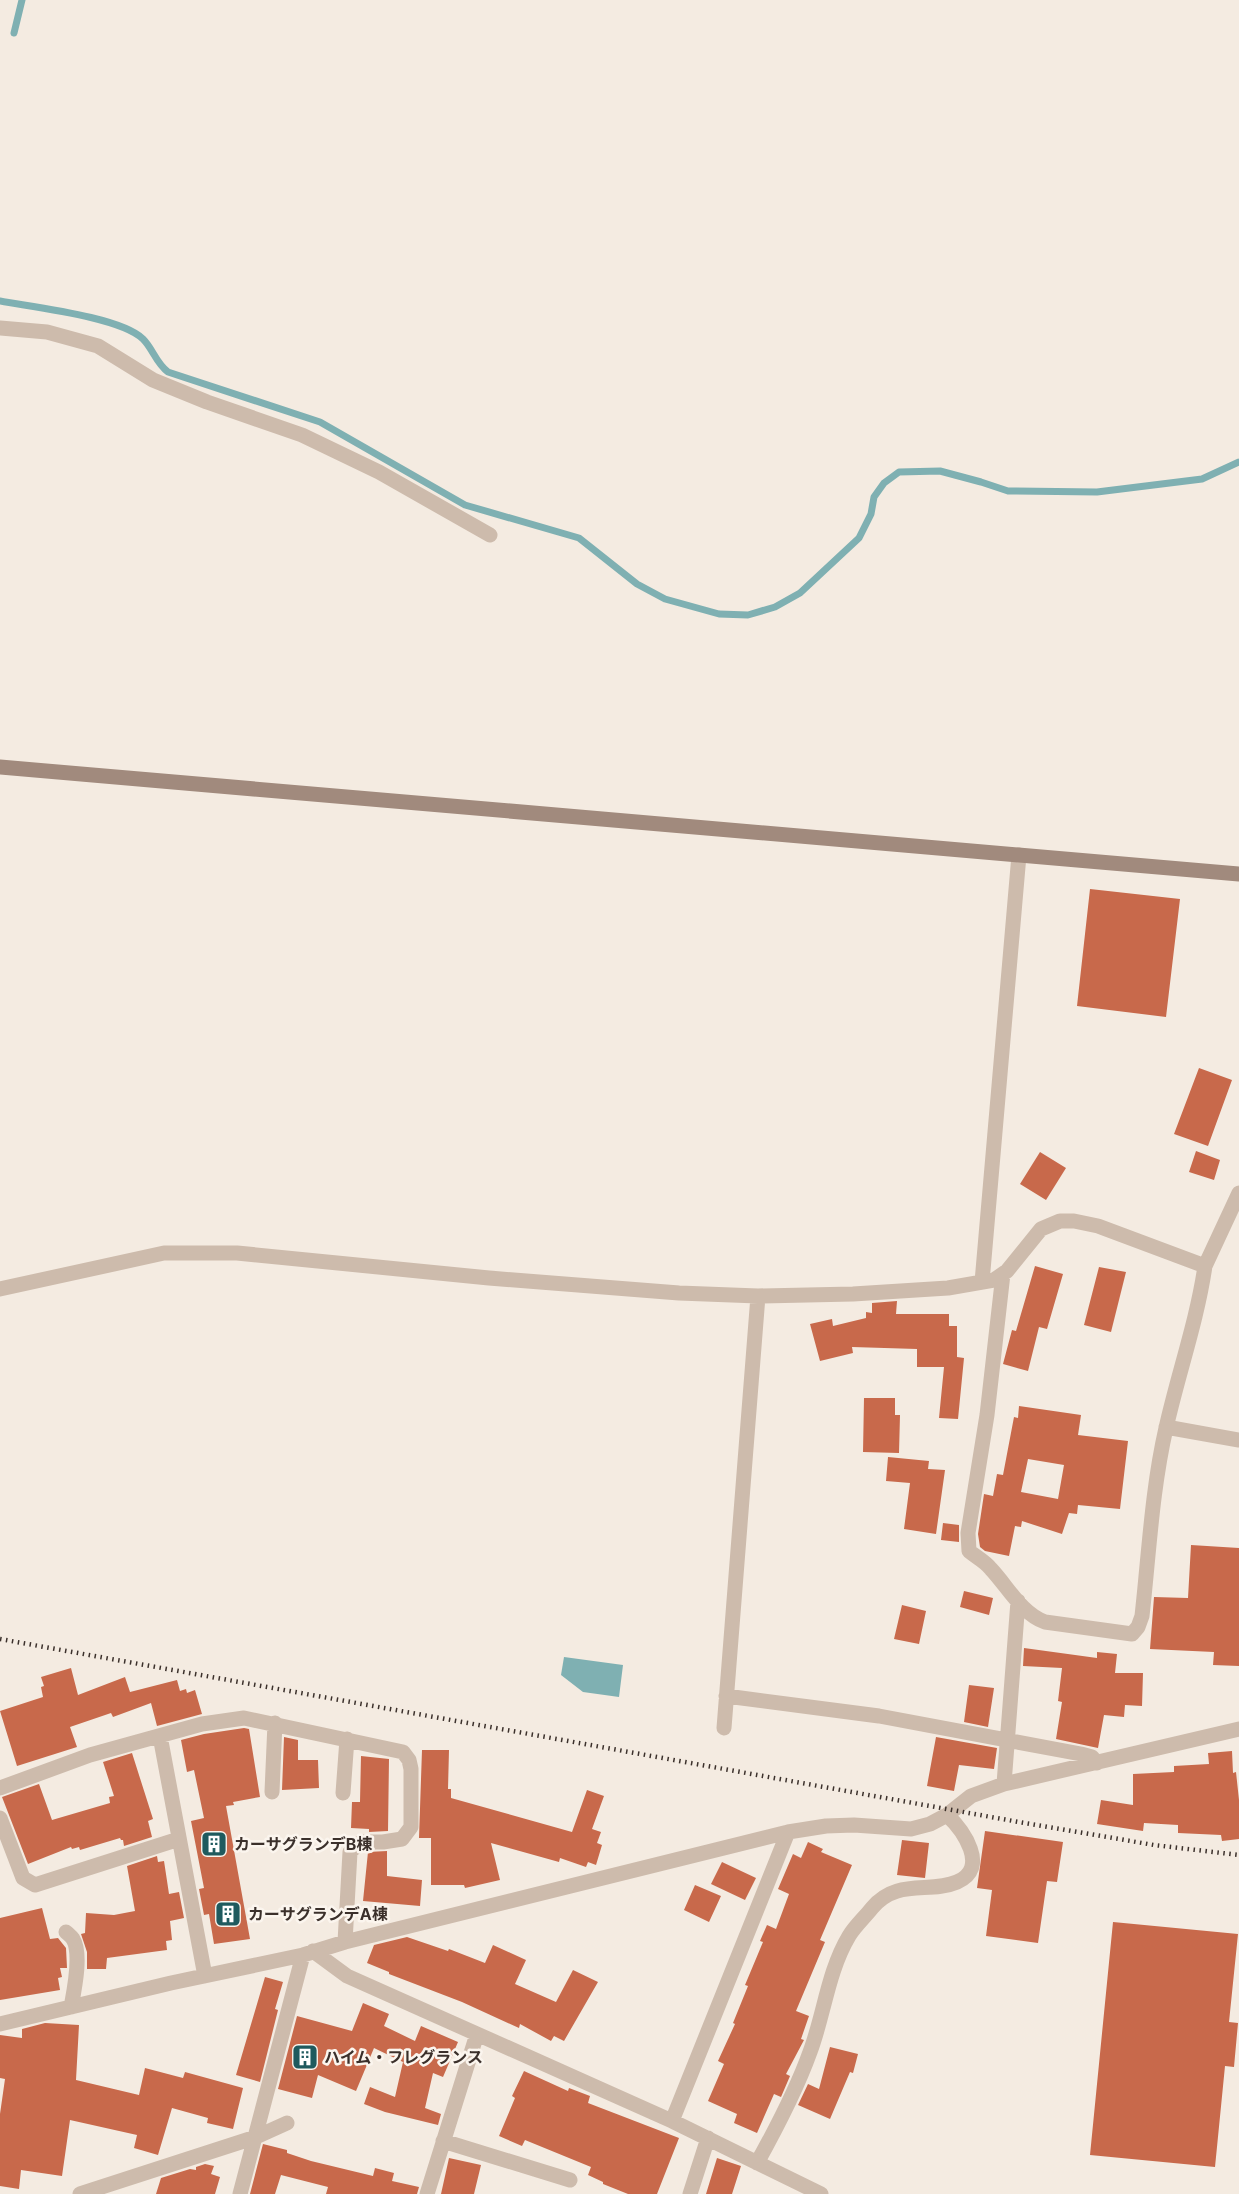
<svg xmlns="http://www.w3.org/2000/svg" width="1239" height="2194" font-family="Inter,'Noto Sans JP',sans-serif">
<rect width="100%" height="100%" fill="#f4ebe1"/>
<!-- water -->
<path fill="#7fb0b2" d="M 564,1657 L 623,1665 L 619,1697 L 583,1692 L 561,1675 Z"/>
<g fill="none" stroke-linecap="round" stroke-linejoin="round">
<!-- stream -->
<path stroke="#7fb0b2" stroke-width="7" d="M 14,33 L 22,0
M 0,301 C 32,307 121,317 143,339 C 153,349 156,363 168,372 L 320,422 L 465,505 L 579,538 L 637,584 L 665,599 L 719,614 L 748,615 L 775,607 L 800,593 L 859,538 L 871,514 L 874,497 L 884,483 L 899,472 L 940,471 L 981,482 L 1008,491 L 1097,492 L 1202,479 L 1239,462"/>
</g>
<!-- building -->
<path fill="#c8694b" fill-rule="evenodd" d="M 1090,889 L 1180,899 L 1166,1017 L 1077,1006 Z
M 1199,1068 L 1232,1080 L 1208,1146 L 1174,1134 Z
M 1196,1151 L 1220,1160 L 1214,1180 L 1189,1172 Z
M 1040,1152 L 1066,1168 L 1046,1200 L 1020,1184 Z
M 1035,1266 L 1063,1274 L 1047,1329 L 1039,1327 L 1028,1371 L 1003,1364 L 1012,1330 L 1016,1331 Z
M 1099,1267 L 1126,1272 L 1111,1332 L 1084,1325 Z
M 897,1301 L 896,1314 L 949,1314 L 949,1326 L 957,1326 L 957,1357 L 964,1358 L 958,1419 L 939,1418 L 944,1367 L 917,1367 L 917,1349 L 852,1347 L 853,1353 L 820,1361 L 810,1324 L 832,1319 L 833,1326 L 866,1318 L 866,1312 L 872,1313 L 872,1303 Z
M 864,1398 L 895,1398 L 895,1415 L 900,1415 L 899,1453 L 863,1452 Z
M 1019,1406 L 1081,1415 L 1078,1435 L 1128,1441 L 1120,1509 L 1078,1505 L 1077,1514 L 1069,1513 L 1062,1534 L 1022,1521 L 1021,1527 L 1015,1526 L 1009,1556 L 985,1551 L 980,1547 L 978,1534 L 984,1494 L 993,1496 L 997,1474 L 1003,1475 L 1014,1417 L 1018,1418 ZM 1028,1459 L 1064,1465 L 1058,1499 L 1021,1492 Z
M 888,1457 L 929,1461 L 928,1469 L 945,1470 L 936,1534 L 904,1529 L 910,1483 L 886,1481 Z
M 943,1523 L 959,1525 L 959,1542 L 941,1540 Z
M 1191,1545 L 1239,1548 L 1239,1666 L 1213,1665 L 1214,1652 L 1150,1649 L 1154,1597 L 1188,1598 Z
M 964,1591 L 993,1598 L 989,1615 L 960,1607 Z
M 902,1605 L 926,1611 L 919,1644 L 894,1639 Z
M 1024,1648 L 1097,1658 L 1097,1652 L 1117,1654 L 1115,1673 L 1143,1673 L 1142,1706 L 1125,1705 L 1124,1717 L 1104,1715 L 1098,1748 L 1056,1739 L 1062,1702 L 1058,1701 L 1062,1668 L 1023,1666 Z
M 71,1668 L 78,1695 L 125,1677 L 130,1692 L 177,1680 L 180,1691 L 186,1689 L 187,1693 L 195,1690 L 202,1714 L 157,1726 L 151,1703 L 113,1717 L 111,1713 L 70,1727 L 77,1747 L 17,1766 L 0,1711 L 43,1697 L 41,1687 L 44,1686 L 41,1677 Z
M 969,1685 L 994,1688 L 988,1727 L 964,1722 Z
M 244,1728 L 249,1729 L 260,1797 L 233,1802 L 234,1805 L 226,1806 L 250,1939 L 214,1944 L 209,1914 L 204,1915 L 199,1889 L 204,1888 L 191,1821 L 204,1818 L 194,1770 L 187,1772 L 181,1740 L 204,1734 Z
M 284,1737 L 298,1740 L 298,1760 L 318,1760 L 319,1788 L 282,1790 Z
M 936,1737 L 997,1748 L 994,1769 L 959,1765 L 954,1791 L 927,1786 Z
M 422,1750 L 449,1750 L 448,1789 L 451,1789 L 451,1798 L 572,1832 L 587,1790 L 604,1796 L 592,1829 L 601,1832 L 597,1843 L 602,1845 L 596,1865 L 588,1862 L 586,1867 L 560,1858 L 559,1862 L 491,1843 L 500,1880 L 465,1888 L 464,1885 L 431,1885 L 431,1838 L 419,1838 Z
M 1232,1751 L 1233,1773 L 1236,1772 L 1239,1800 L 1239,1839 L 1222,1841 L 1221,1835 L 1178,1833 L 1178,1825 L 1144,1823 L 1143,1831 L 1097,1824 L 1101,1800 L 1133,1805 L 1133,1774 L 1174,1772 L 1174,1766 L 1209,1764 L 1208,1753 Z
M 132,1753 L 153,1819 L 148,1821 L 152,1837 L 124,1846 L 123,1840 L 121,1840 L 120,1838 L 80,1850 L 79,1847 L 72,1849 L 71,1847 L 28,1864 L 2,1797 L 39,1784 L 52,1820 L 110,1803 L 109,1797 L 114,1796 L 103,1762 Z
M 361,1756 L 389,1759 L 388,1831 L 369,1832 L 369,1829 L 351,1828 L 352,1802 L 360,1802 Z
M 985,1831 L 1063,1842 L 1057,1882 L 1047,1881 L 1038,1943 L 986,1936 L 992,1890 L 977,1888 Z
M 902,1840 L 929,1843 L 925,1878 L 897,1875 Z
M 808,1842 L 823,1849 L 821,1852 L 852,1865 L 820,1940 L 825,1942 L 796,2011 L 809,2016 L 801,2039 L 804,2040 L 786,2074 L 790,2076 L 781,2097 L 774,2094 L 757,2133 L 734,2123 L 737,2114 L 708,2101 L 724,2064 L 718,2061 L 735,2024 L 733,2023 L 748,1986 L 745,1985 L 763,1942 L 760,1941 L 767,1925 L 776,1929 L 789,1894 L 778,1889 L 793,1854 L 801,1858 Z
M 387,1851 L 387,1876 L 422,1880 L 420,1906 L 363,1901 L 368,1852 Z
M 157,1856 L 158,1862 L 164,1861 L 169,1894 L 179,1892 L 184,1918 L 170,1921 L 172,1940 L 166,1941 L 167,1950 L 107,1958 L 106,1969 L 87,1969 L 87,1952 L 81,1934 L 85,1933 L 86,1913 L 114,1915 L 135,1911 L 127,1866 Z
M 722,1862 L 756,1878 L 745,1900 L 711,1884 Z
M 695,1885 L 721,1896 L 709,1922 L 684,1910 Z
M 42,1908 L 50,1939 L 58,1938 L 66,1948 L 67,1968 L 60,1968 L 62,1977 L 58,1978 L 60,1990 L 0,2000 L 0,1918 Z
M 1113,1922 L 1238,1934 L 1229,2022 L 1238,2023 L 1234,2067 L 1225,2066 L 1215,2167 L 1090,2155 Z
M 407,1937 L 448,1951 L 449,1949 L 485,1963 L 493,1945 L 526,1960 L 515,1984 L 556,2002 L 573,1970 L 598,1982 L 564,2041 L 554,2036 L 551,2041 L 520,2024 L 519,2028 L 462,2002 L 389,1974 L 389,1972 L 367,1963 L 374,1945 Z
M 265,1977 L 283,1982 L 275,2009 L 278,2010 L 260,2082 L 236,2075 Z
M 363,2003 L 389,2014 L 384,2026 L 415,2041 L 421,2026 L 458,2042 L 443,2077 L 433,2073 L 425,2108 L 441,2114 L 438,2125 L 385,2112 L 364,2104 L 370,2087 L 395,2097 L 403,2062 L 374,2048 L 356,2091 L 318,2075 L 312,2098 L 278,2089 L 297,2016 L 352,2031 Z
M 45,2023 L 79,2025 L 76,2080 L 139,2095 L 145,2068 L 183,2078 L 185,2072 L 243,2088 L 233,2129 L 207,2123 L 208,2118 L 172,2108 L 158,2155 L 134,2148 L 137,2135 L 70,2120 L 62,2176 L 21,2170 L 19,2189 L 0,2186 L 0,2114 L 5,2079 L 0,2078 L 0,2035 L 22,2038 L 22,2029 Z
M 830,2047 L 858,2054 L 853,2073 L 850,2072 L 830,2119 L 798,2105 L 808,2084 L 819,2089 Z
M 524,2071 L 568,2091 L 569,2088 L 590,2096 L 588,2103 L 679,2138 L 657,2194 L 628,2194 L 603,2184 L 603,2182 L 588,2175 L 591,2167 L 525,2140 L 522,2146 L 499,2136 L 515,2098 L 512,2096 Z
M 263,2144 L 287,2150 L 287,2153 L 311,2161 L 373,2176 L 375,2168 L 394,2173 L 392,2181 L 419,2187 L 417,2194 L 326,2194 L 328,2187 L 281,2175 L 275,2194 L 250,2194 Z
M 449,2158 L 481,2165 L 474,2194 L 441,2194 Z
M 717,2158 L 741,2166 L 732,2194 L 706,2194 Z
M 205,2164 L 214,2166 L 211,2174 L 220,2177 L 215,2194 L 156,2194 L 161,2178 L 190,2169 L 196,2170 L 196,2167 Z"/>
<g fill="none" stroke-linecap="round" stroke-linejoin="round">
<!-- street -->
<path stroke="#cdbbac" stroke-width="15" d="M 0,328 L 47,332 L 98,346 L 153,380 L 207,402 L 302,435 L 379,472 L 490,535
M 1003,1274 L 987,1415 L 968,1533 L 969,1551 C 976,1557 985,1561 991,1569 C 1008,1587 1021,1613 1045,1622 L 1132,1634 L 1138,1627 L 1142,1616 C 1149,1553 1152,1489 1166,1428 C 1178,1374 1197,1321 1205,1266
M 982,1282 L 1019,855
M 0,1289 L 164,1253 L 237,1253 L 489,1278 L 679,1293 L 758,1296 L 853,1294 L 948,1288 L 994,1280 L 1007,1271 L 1041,1229 L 1060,1221 L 1074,1221 L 1098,1226 L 1205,1266 L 1239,1193
M 1166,1427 L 1239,1440
M 726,1696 L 879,1716 L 1081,1754 L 1092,1757 L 1097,1763
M 724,1728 L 758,1296
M 160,1736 L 205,1976
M 1004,1784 L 1018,1601
M 0,1788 L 90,1755 L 202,1724 L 244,1718 L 403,1752 L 409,1760 L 411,1769 L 411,1827 L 402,1839 L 383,1842 L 361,1842 L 350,1852 L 345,1942
M 272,1792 L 275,1723
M 343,1793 L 347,1739
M 0,1818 L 23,1878 L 35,1885 L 179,1839
M 66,1932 C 68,1934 71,1936 73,1939 C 82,1954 74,1991 71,2007
M 313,1951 L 347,1976 L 672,2121 L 821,2194
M 0,2024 L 171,1983 L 303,1955 L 345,1942 L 788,1832 L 826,1826 L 854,1825 L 911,1829 L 930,1824 L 947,1815 L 971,1796 L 1004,1784 L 1239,1729
M 672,2121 L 788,1832
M 443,2141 L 570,2180
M 757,2163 C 777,2127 796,2091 810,2052 C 824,2015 828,1971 849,1936 C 855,1926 865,1917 872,1908 C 897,1878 929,1894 957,1882 C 990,1868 963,1830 947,1815
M 80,2194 L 256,2137 L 287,2123
M 240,2194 L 303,1955
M 427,2194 L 477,2034
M 690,2194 L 708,2138"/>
<!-- secondary -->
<path stroke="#a18a7d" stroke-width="15" d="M 0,767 L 1239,874"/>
<!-- rail -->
<path stroke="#3b302b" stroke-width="4.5" stroke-dasharray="1.5 4.5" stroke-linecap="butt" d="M 0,1639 L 1019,1822 L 1154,1845 L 1239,1855"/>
</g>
<!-- icons -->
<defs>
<symbol id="building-square" viewBox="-11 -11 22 22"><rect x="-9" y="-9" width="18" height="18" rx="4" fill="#1f5a5e" stroke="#fbf5ee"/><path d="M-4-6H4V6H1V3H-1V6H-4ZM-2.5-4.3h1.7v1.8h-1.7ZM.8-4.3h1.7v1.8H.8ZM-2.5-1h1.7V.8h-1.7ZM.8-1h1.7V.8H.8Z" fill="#fff"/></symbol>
</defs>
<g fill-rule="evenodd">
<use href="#building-square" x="199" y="1829" width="30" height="30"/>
<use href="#building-square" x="213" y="1899" width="30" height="30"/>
<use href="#building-square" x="290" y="2042" width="30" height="30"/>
</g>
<g text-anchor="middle" stroke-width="5" stroke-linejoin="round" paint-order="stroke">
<!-- poi labels -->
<g font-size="16" font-weight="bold" fill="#3b302b" stroke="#fbf5ee" text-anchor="start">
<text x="234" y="1850">カーサグランデB棟</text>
<text x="248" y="1920">カーサグランデA棟</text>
<text x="324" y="2063">ハイム・フレグランス</text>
</g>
</g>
</svg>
